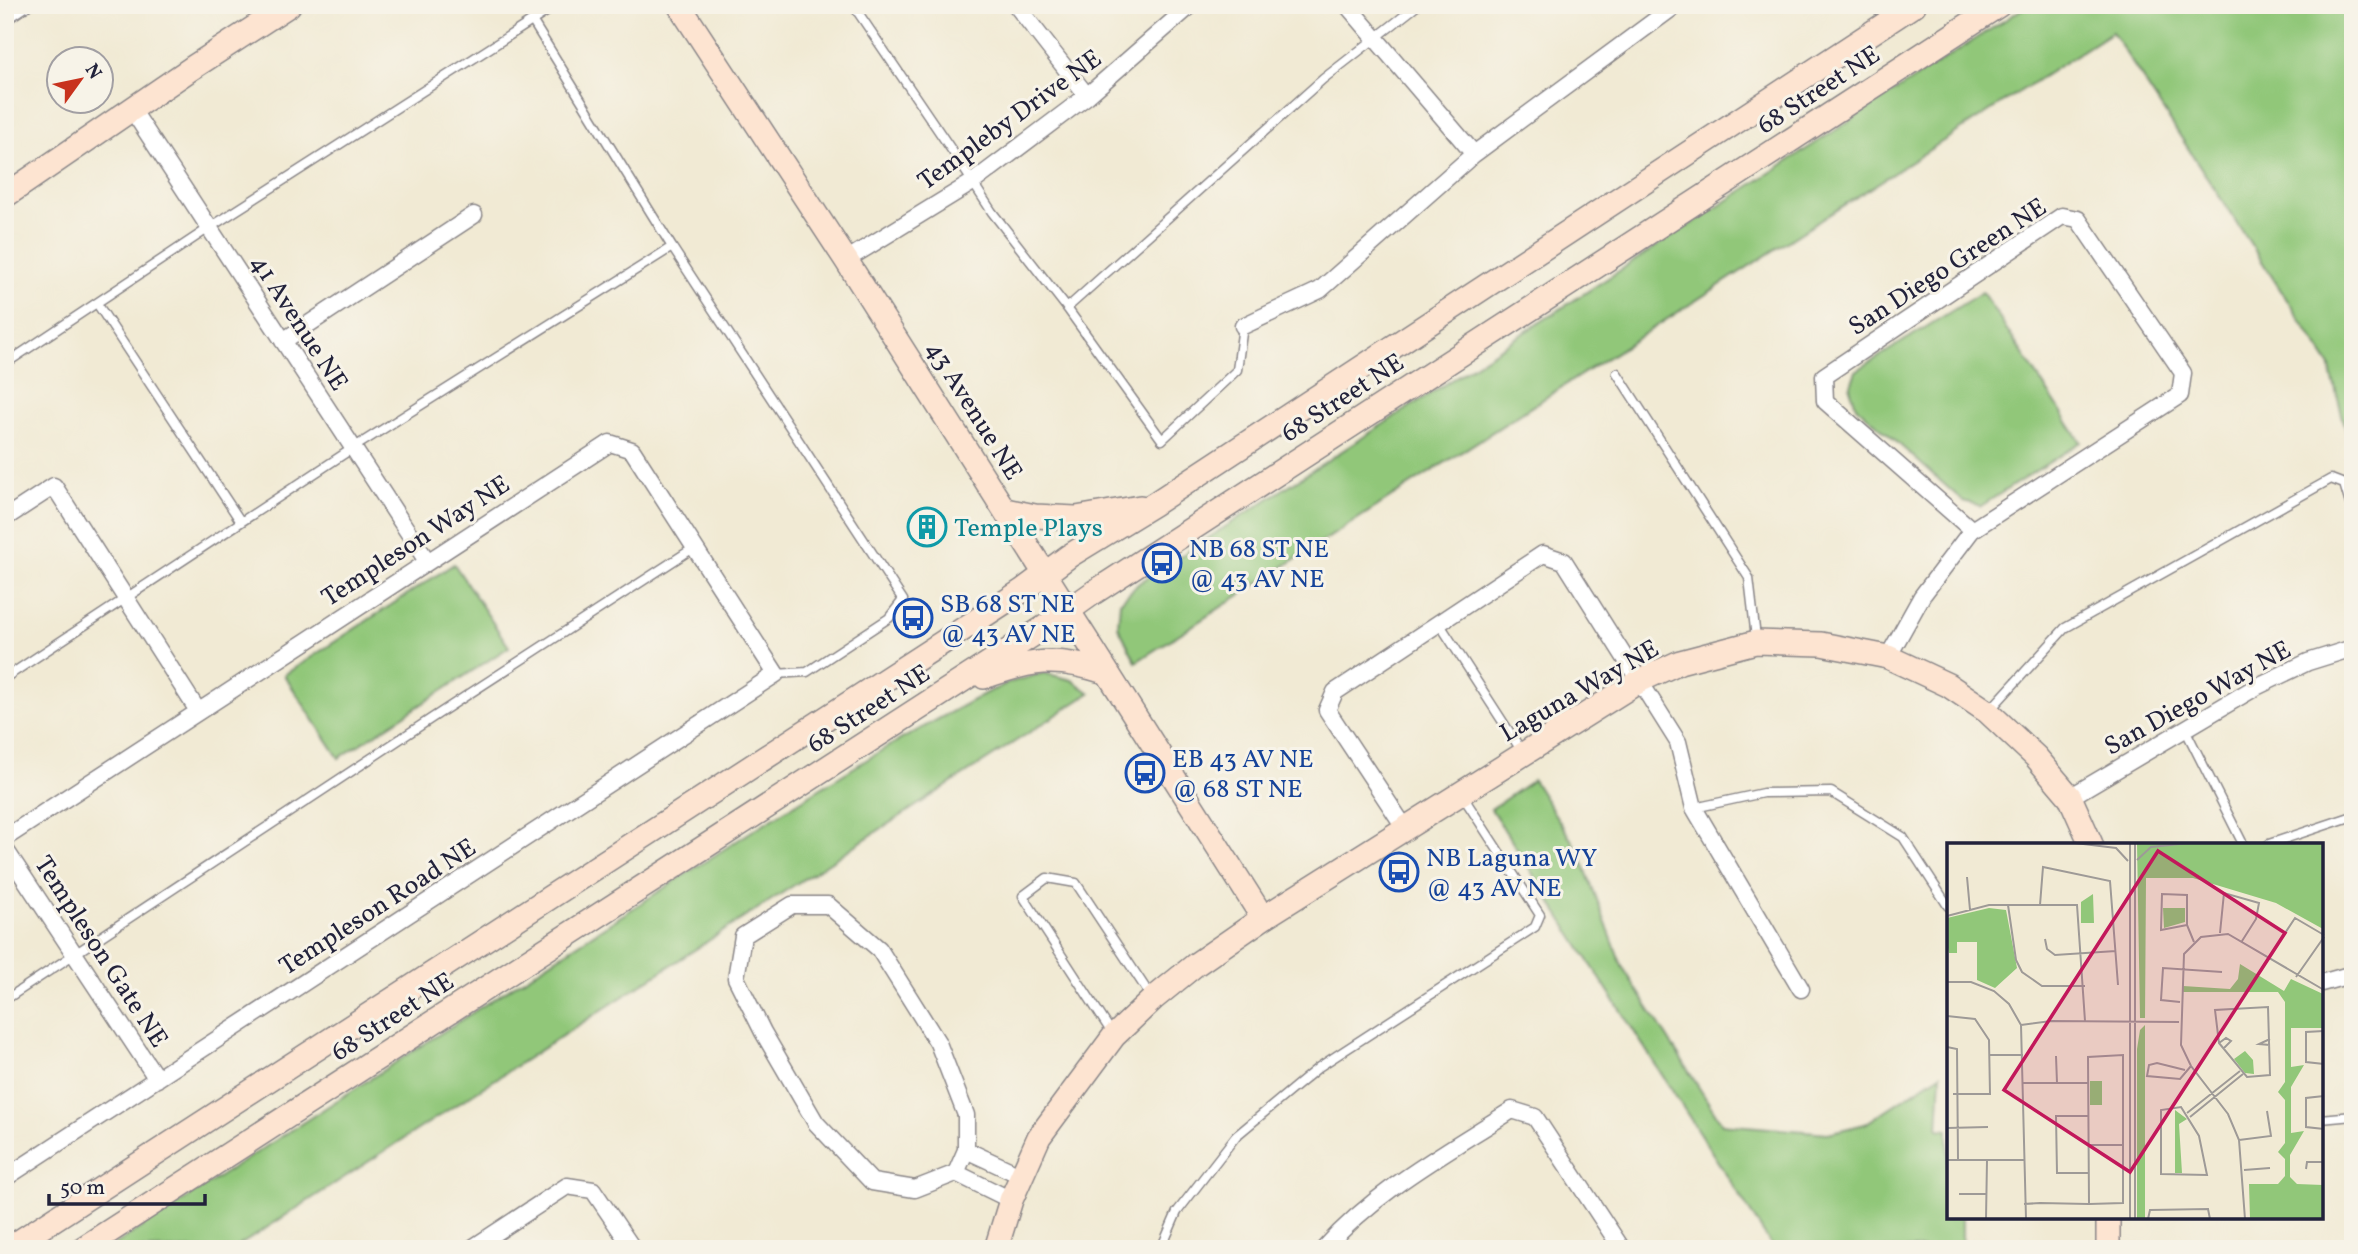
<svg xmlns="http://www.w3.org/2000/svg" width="2358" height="1254" font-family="Vollkorn,serif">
<rect width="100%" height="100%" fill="#f7f3e8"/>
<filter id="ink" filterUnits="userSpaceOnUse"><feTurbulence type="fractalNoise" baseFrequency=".0143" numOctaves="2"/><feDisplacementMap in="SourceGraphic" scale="14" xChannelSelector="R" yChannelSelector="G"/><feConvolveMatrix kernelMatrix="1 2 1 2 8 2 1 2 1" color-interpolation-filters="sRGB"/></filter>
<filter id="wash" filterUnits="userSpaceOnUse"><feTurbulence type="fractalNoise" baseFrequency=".00686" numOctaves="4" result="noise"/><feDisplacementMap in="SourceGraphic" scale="28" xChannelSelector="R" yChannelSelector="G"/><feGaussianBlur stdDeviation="1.57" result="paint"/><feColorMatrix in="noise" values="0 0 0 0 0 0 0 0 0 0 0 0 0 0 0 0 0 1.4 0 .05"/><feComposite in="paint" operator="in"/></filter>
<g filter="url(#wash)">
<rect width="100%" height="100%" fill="#f1ead4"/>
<!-- green -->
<path fill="#91c779" stroke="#5a745a" stroke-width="2" d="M 2028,5 L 2353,5 L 2353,457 L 2329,364 L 2112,32 L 1136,662 L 1118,626 L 1120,602 L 1139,583 Z
M 1982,292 L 2081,442 L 1981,506 L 1963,501 L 1856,406 L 1850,388 L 1856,371 Z
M 454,564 L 509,647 L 339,758 L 284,675 Z
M 1044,673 L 1072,680 L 1090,693 L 234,1249 L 108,1249 L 752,831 L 887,747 L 986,693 L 1011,682 Z
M 1533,780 L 1579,852 L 1622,966 L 1722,1124 L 1828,1133 L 1865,1124 L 1941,1074 L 1938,1129 L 1948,1130 L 1948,1217 L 1962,1217 L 1962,1249 L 1774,1249 L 1491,809 Z"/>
</g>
<g filter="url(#ink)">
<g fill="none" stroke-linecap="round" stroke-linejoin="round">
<defs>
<path id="lane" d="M 853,5 L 957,158 L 992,212 L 1067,308 L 1323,79 L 1418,5
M 5,21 L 29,5
M 533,22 L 672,247
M 98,305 L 241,522
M 1067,308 L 1162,440 L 1237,370 L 1243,326
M 5,364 L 209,228 L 557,5
M 1617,373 L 1749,578 L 1756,638
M 1439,623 L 1523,753
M 5,678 L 353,448 L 672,247 L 903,600 L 889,618 L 807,672 L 776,674
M 1990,710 L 2065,628 L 2331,479 L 2344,484 L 2353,514
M 2185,729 L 2243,844
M 1694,808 L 1763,793 L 1831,792 L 1903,837 L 1948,906
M 2269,844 L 2353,816
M 5,1000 L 432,718 L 695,547
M 1112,1033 L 1023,896 L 1047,878 L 1076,883 L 1152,998
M 2321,1119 L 2353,1116
M 1161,1249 L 1177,1212 L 1236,1136 L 1319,1067 L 1535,927 L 1540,915 L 1462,795"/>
<path id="street" d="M 1016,5 L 1087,96
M 1347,5 L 1474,154
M 133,111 L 427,561
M 846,260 L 973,182 L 1087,96 L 1191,5
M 1243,326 L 1320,290 L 1474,154 L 1676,5
M 283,341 L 474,215
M 5,518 L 54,486 L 198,711
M 1888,657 L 1922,596 L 1972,530 L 2180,395 L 2183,373 L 2078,219 L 2062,216 L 1824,376 L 1825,401 L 1972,530
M 2070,797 L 2256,687 L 2308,662 L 2353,648
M 1405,828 L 1327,710 L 1335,692 L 1543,554 L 1564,561 L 1678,742 L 1694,808 L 1801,989
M 5,838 L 610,443 L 632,450 L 776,674 L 5,1178
M 5,849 L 157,1079
M 792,905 L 828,905 L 879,949 L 938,1043 L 966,1115 L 966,1150 L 956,1173 L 915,1189 L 872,1182 L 816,1123 L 763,1032 L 736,978 L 743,936 Z
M 2321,983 L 2353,974
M 966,1150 L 1022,1176
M 956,1173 L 1011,1200
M 471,1249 L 567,1186 L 593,1190 L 633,1249
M 1324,1249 C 1376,1190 1447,1152 1512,1110 L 1535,1117 L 1622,1249"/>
<path id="secondary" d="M 679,5 L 846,260 L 1263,918
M 5,196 L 192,68 L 289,5
M 1005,510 L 1035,516 L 1076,518 L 1140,507
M 984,677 C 1032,660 1056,656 1105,672
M 8,1249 L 1022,591 L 1069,556 L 1154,504 L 1914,5
M 82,1249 L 1045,627 L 1093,593 L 1999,5
M 996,1249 L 1011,1200 L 1039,1137 L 1114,1036 L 1153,999 L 1195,965 L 1263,918 L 1641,680 L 1680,662 L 1756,642 L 1821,644 L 1888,657 L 1948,685 L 1988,712 L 2036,757 L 2070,797 L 2091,844
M 2108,1249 L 2108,1217"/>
</defs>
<!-- lane casing -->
<use href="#lane" stroke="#8a8688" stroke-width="11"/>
<!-- street casing -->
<use href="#street" stroke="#8a8688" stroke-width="19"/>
<!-- secondary casing -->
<use href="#secondary" stroke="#8a8688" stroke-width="26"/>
<!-- lane -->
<use href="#lane" stroke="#fff" stroke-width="8"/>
<!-- street -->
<use href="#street" stroke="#fff" stroke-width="16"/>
<!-- secondary -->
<use href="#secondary" stroke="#fde4d1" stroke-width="23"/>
</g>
</g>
<!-- icons -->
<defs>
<symbol id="building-ring" viewBox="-11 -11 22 22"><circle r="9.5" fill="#f7f3e8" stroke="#0f9aa8" stroke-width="1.5"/><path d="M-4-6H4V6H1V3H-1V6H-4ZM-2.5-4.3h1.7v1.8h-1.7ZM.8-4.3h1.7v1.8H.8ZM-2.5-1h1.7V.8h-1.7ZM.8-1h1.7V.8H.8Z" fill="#0f9aa8"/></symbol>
<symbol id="bus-ring" viewBox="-11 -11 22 22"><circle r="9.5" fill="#f7f3e8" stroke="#1a4fb4" stroke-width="1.5"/><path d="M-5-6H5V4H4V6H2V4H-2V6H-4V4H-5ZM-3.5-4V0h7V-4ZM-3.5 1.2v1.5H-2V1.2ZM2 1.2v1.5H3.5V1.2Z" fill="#1a4fb4"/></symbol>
</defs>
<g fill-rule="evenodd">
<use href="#building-ring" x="905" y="505" width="44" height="44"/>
<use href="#bus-ring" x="1140" y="541" width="44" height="44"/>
<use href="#bus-ring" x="891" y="596" width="44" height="44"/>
<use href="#bus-ring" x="1123" y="751" width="44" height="44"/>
<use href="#bus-ring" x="1377" y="850" width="44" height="44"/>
</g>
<g text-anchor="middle" stroke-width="6" stroke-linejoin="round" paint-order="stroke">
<!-- street labels -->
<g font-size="26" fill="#22223b" stroke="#f7f3e8">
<text transform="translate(1818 89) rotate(-33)" y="9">68 Street NE</text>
<text transform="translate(1009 119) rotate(-36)" y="9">Templeby Drive NE</text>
<text transform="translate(1947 266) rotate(-33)" y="9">San Diego Green NE</text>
<text transform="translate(300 322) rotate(57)" y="9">41 Avenue NE</text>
<text transform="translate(1342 397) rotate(-33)" y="9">68 Street NE</text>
<text transform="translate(975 410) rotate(58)" y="9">43 Avenue NE</text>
<text transform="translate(415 540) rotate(-33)" y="9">Templeson Way NE</text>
<text transform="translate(1579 690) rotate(-30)" y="9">Laguna Way NE</text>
<text transform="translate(2197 697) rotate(-29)" y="9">San Diego Way NE</text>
<text transform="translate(868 708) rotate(-33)" y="9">68 Street NE</text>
<text transform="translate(377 906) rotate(-33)" y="9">Templeson Road NE</text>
<text transform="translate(102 951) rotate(57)" y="9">Templeson Gate NE</text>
<text transform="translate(392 1016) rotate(-33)" y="9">68 Street NE</text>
</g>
<!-- culture labels -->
<g font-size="26" fill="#0d838f" stroke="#f7f3e8" text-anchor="start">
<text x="954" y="536">Temple Plays</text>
</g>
<!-- transit labels -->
<g font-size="26" fill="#164399" stroke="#f7f3e8" text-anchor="start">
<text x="1189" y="557">NB 68 ST NE<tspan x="1189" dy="30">@ 43 AV NE</tspan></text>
<text x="940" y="612">SB 68 ST NE<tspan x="940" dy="30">@ 43 AV NE</tspan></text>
<text x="1172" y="767">EB 43 AV NE<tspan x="1172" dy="30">@ 68 ST NE</tspan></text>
<text x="1426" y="866">NB Laguna WY<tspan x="1426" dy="30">@ 43 AV NE</tspan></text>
</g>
</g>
<!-- overview -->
<g transform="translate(1947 843)">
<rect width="376" height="376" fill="#f1ead4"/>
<path d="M 190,0 L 376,0 L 376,86 L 329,60 L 246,35 L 199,35 L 198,175 L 193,175 ZM 146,51 L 147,80 L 134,80 L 134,59 ZM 42,65 L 59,67 L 70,125 L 48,145 L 30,137 L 30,99 L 10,99 L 10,110 L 2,110 L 0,99 L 0,75 ZM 216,65 L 238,65 L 238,79 L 217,85 ZM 293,121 L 337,148 L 344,136 L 376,151 L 376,185 L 344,185 L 344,224 L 357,222 L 344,244 L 344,290 L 357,288 L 343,312 L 343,334 L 350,341 L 376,342 L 376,376 L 303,376 L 302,341 L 331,341 L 338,333 L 338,316 L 331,309 L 338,300 L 338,257 L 331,249 L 338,239 L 338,159 L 331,149 L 236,149 L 236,143 L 283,146 L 291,136 ZM 198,182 L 198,376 L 190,376 L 190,206 L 193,187 ZM 298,208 L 306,217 L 307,231 L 298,230 L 287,216 ZM 143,238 L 155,238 L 155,262 L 143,262 ZM 228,267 L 240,276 L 232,281 L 235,330 L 228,330 Z" fill="#91c779"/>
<path fill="none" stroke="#9e9a97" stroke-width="2" d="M 128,0 L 169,5 L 181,18M 183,0 L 183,376M 190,17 L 204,4 L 242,0M 20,34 L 23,67M 61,62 L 69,117 L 75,129 L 95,143 L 138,143M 93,62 L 96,24 L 163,38 L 171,142M 0,73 L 42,62 L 130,62 L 138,178M 240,82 L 214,87 L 215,51 L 240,52 L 240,82 L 247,99M 273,90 L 277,50 L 312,60 L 309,76 L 295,98M 98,96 L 100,106 L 108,112 L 169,108M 321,116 L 348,75 L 377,92M 349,134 L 377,94M 0,139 L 24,139 L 47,148 L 62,161 L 74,182 L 79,376M 233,159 L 214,157 L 216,125 L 275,129M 321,164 L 323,232 L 300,234 L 272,200 L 268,167 ZM 0,173 L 28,176 L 42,197 L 43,251 L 6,251M 74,182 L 104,178 L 232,179M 377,188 L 359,189 L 359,219 L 377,221M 323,196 L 312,201 L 323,202M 272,200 L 279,195 L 284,198 L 276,206M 0,204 L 10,206 L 11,317M 43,212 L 76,212M 109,213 L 110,240M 238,227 L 210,220 L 202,222 L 200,233 L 233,236 L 244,223M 76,240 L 141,240M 377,253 L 359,255 L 359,284 L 377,286M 234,264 L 252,293 L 260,332 L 214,331 L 214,267 ZM 240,270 L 293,228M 243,274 L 296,231M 0,285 L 41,284M 292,297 L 324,293 L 320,268M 142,302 L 176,302M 0,317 L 77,317M 359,326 L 360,319 L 377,319M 297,327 L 323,325M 141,330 L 110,330 L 109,273 L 142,273M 12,351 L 39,351M 77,361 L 93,360 L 142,361 L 176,360 L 176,212 L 141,214 L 142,361M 39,376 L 40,317M 188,376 L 188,0M 201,376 L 203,367 L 261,366 L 263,376M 298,376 L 292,297 L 281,271 L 244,223 L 234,202 L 237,111 L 254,94 L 281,91 L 377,147"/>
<path fill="#c2185b" fill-opacity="0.15" stroke="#c2185b" stroke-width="3.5" d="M 211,8 L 338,90 L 183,329 L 57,247 Z"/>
<rect width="376" height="376" fill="none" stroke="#22223b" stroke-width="3.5"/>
</g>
<!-- margin -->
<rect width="2358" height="1254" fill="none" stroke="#f7f3e8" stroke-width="28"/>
<!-- north arrow -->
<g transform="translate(80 80) rotate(57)"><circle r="33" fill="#f7f3e8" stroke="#a29fa3" stroke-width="2"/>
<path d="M0-5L12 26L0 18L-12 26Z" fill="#c8321e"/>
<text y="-10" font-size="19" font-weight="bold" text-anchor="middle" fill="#22223b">N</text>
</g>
<!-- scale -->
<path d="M49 1194v10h156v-10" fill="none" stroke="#22223b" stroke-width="3.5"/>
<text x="60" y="1194" font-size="21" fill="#22223b" stroke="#f7f3e8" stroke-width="5" paint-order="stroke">50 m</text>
</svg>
